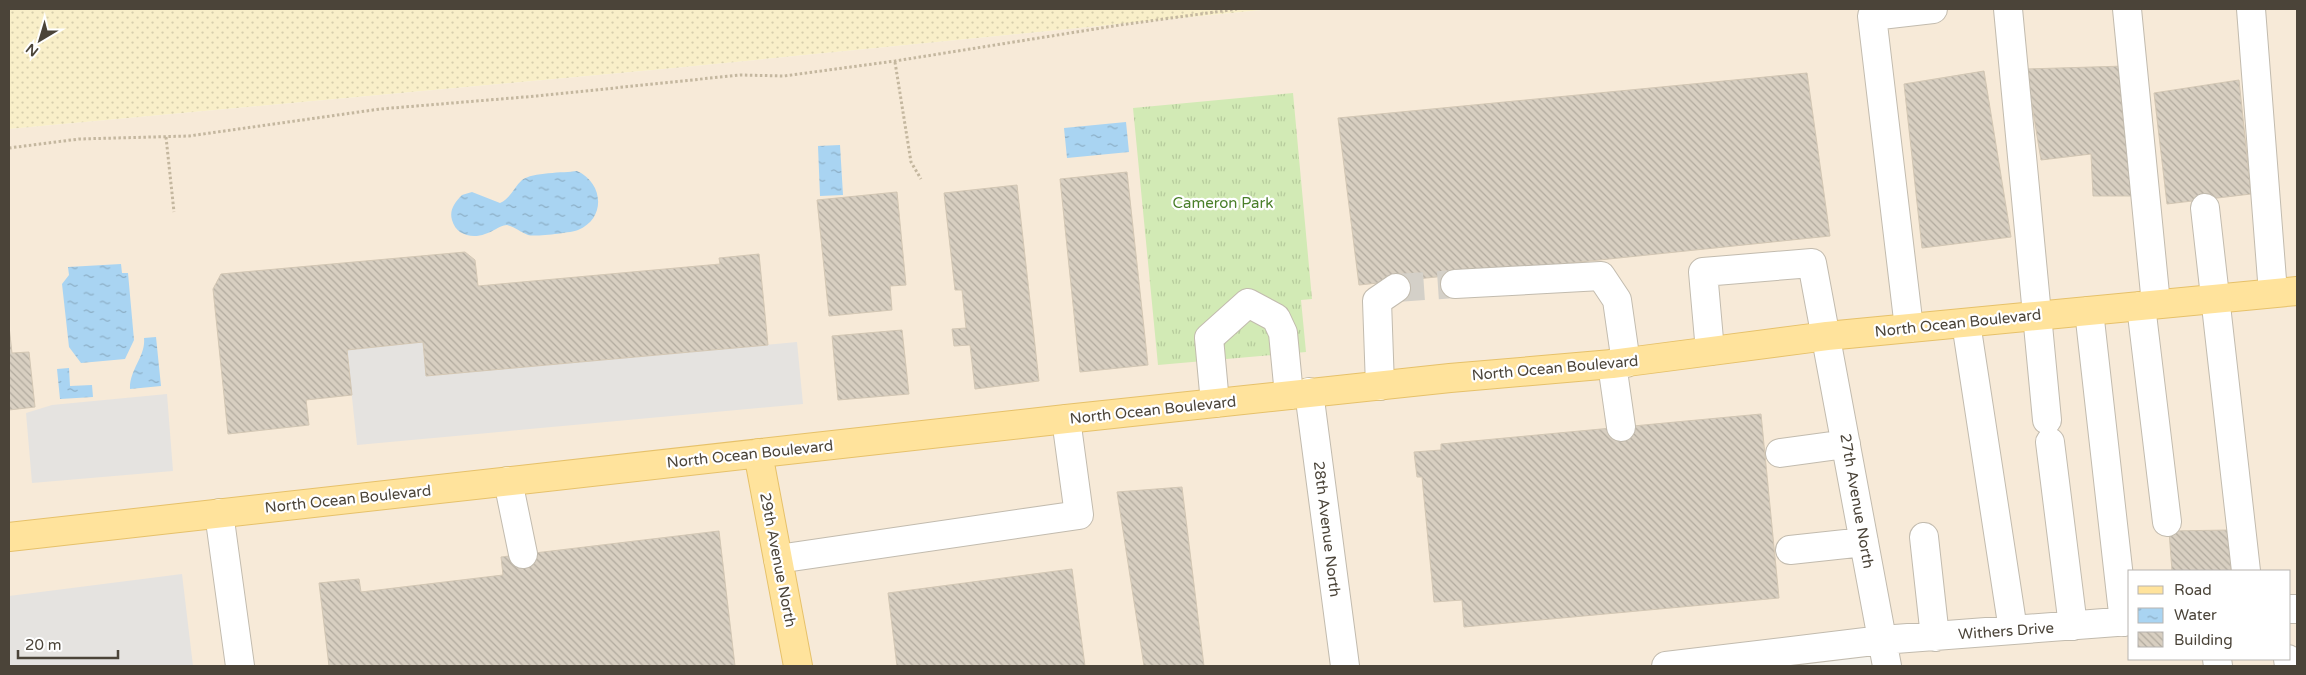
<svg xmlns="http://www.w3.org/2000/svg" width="2306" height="675" font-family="'Varela Round',sans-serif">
<defs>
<pattern id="grass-tufts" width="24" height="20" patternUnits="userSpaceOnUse" patternTransform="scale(1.25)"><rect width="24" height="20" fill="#d2eab5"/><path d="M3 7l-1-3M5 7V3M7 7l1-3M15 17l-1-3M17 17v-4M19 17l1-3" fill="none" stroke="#b6ca9c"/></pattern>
<pattern id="sand-dots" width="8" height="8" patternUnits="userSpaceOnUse" patternTransform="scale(1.25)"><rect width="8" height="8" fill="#f9efc9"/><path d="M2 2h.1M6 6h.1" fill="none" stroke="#d7cead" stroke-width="1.8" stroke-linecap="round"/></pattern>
<pattern id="water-ripples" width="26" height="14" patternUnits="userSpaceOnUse" patternTransform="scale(1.25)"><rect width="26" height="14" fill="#a9d4f2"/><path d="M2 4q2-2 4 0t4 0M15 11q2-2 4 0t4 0" fill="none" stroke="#8caec5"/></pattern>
<pattern id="building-back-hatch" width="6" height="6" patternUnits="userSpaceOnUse" patternTransform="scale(1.25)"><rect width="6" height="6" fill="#d8cfc1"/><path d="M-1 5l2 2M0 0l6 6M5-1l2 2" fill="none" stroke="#b1aa9e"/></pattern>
</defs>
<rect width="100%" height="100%" fill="#f6f3ec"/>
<!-- commercial -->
<path fill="#f7ead8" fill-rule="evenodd" d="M 1273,9 L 2297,9 L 2297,666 L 1887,666 L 1882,640 L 1672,666 L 9,666 L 9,129 L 664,69 ZM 2130,571 L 2290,571 L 2290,659 L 2130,659 Z"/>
<!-- grass -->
<path fill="url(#grass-tufts)" d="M 1293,93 L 1312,299 L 1301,300 L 1306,352 L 1158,365 L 1133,108 Z"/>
<!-- sand -->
<path fill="url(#sand-dots)" d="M 9,9 L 1273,9 L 664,69 L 9,129 Z"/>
<!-- parking -->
<path fill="#e5e3e0" d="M 423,342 L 427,376 L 797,342 L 803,404 L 357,445 L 347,350 Z
M 167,394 L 173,471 L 32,483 L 26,413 L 52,405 Z
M 182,574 L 193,666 L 9,666 L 9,596 Z"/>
<!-- water -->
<path fill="url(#water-ripples)" d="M 1126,122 L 1129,152 L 1067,158 L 1064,128 Z
M 840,145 L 843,195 L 820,196 L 818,146 Z
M 577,171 C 604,183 606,219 578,230 C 570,233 534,237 528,235 C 520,232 515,227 507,225 C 498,226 493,232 485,234 C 472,239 456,235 452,220 C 449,210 455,202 462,195 L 472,192 L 500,203 C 511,198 514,187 522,180 C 533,172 563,173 577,171 Z
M 121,264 L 122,273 L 128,273 L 134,340 L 125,359 L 81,363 L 69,347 L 62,284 L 69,275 L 68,267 Z
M 156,337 L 161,386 L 130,389 C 129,370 146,356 144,338 Z
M 69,368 L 70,386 L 92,385 L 93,397 L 60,399 L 57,369 Z"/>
<!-- building -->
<path fill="url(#building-back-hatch)" stroke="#d3c7b4" d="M 2125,66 L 2138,196 L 2093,196 L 2091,154 L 2041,160 L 2026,69 Z
M 1984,71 L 2011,237 L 1922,248 L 1904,84 Z
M 1807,73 L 1830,236 L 1359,285 L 1338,118 Z
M 2239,80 L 2251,194 L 2167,204 L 2154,93 Z
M 1127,172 L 1148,365 L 1080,372 L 1060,179 Z
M 1017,185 L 1039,381 L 975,389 L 970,345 L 954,346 L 952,329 L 966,328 L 962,290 L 955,290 L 944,193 Z
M 897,192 L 906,285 L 890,286 L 892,310 L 829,316 L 817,200 Z
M 465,252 L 475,260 L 478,286 L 720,264 L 719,258 L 759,254 L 768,345 L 426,376 L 423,342 L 347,350 L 352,395 L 306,400 L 309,425 L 228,434 L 213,289 L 221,274 Z
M 9,326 L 12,353 L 29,352 L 35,407 L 9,410 Z
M 902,330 L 909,394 L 838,400 L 832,336 Z
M 1761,414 L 1779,598 L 1464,627 L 1462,600 L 1434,602 L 1422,477 L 1417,477 L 1414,452 L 1441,450 L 1441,444 Z
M 1182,487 L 1204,666 L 1144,666 L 1117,492 Z
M 2230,530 L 2231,571 L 2172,571 L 2169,531 Z
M 719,531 L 735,666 L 329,666 L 319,583 L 359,579 L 361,592 L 503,575 L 501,557 Z
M 1072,569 L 1085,666 L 897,666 L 888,593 Z"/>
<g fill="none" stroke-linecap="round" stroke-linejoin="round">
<!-- minor-tunnel -->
<path stroke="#d4d0c8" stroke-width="28" stroke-dasharray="28 14" stroke-linecap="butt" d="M 1396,288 L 1455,284"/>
<defs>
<path id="minor" d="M 2008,9 L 2047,420
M 2127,9 L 2156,304
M 2251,9 L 2273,293
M 2205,208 L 2246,571
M 1455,284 L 1601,276 L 1617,300 L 1626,363
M 2141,306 L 2167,522
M 2089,311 L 2124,622
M 1966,323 L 2013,630
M 1909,328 L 1872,16 L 1933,9
M 1710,351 L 1703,272 L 1812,263 L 1887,666
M 1612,364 L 1621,427
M 1380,386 L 1377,301 L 1396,288
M 1309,392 L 1345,666
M 1215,403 L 1209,338 L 1248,303 L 1276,318 L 1283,333 L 1289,395
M 2050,442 L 2073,626
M 1780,453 L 1846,444
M 508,481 L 523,554
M 219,513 L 240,666
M 1924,537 L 1935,637
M 1790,550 L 1864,542
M 778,559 L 1079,515 L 1066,419
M 2290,609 L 2297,609
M 2217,659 L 2218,666
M 2288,659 L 2289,666
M 1666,666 L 1882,640 L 2130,621"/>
<path id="major" d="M 758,453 L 798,666
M 9,537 L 1066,419 L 1450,378 L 1612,364 L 1827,336 L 2297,291"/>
</defs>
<!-- minor casing -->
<use href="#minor" stroke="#c2bbae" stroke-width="30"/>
<!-- major casing -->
<use href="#major" stroke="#e6c16a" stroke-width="30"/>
<!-- path -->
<path stroke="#c4b79f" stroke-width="3" stroke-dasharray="2.5 2.5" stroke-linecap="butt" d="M 895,62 L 911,162 L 921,179
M 166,137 L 174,212
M 9,148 L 79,139 L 189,136 L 380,109 L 537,96 L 740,75 L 784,76 L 895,61 L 1120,25 L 1237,9"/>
<!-- minor -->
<use href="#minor" stroke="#fff" stroke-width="28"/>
<!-- major -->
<use href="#major" stroke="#ffe39c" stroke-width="28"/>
</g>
<g text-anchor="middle" stroke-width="4.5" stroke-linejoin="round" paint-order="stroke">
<!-- park labels -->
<g font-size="15" fill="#4a7f2a" stroke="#fff">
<text x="1223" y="208">Cameron Park</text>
</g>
<!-- street labels -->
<g font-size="15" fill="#4b4439" stroke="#fff">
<text transform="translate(1958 323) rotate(-6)" y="5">North Ocean Boulevard</text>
<text transform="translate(1555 368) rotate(-5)" y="5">North Ocean Boulevard</text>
<text transform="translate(1153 410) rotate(-6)" y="5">North Ocean Boulevard</text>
<text transform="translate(750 454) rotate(-6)" y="5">North Ocean Boulevard</text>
<text transform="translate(348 499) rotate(-6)" y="5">North Ocean Boulevard</text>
<text transform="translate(1857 501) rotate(80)" y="5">27th Avenue North</text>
<text transform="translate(1327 529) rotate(83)" y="5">28th Avenue North</text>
<text transform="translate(778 560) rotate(79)" y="5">29th Avenue North</text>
<text transform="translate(2006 631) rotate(-4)" y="5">Withers Drive</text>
</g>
</g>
<!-- border -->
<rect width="2306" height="675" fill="none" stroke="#4b4439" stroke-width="20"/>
<!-- legend -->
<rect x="2128" y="570" width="162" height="90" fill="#ffffff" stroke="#b7b4b0"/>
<rect x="2138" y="586" width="25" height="8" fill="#ffe39c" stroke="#b7b4b0"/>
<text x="2174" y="595" font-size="15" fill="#4b4439">Road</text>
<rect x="2138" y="608" width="25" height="15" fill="url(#water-ripples)" stroke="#b7b4b0"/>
<text x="2174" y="620" font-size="15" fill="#4b4439">Water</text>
<rect x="2138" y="632" width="25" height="15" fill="url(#building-back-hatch)" stroke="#b7b4b0"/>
<text x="2174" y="645" font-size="15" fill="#4b4439">Building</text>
<!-- north arrow -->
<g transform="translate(40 40) rotate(218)" stroke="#ffffff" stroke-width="4" paint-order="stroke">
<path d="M0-4L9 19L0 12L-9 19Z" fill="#4b4439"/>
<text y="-8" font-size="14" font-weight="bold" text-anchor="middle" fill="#4b4439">N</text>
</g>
<!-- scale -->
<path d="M18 650v8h100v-8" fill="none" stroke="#4b4439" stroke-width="2.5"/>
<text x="25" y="650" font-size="15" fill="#4b4439" stroke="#ffffff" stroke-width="4" paint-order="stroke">20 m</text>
</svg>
